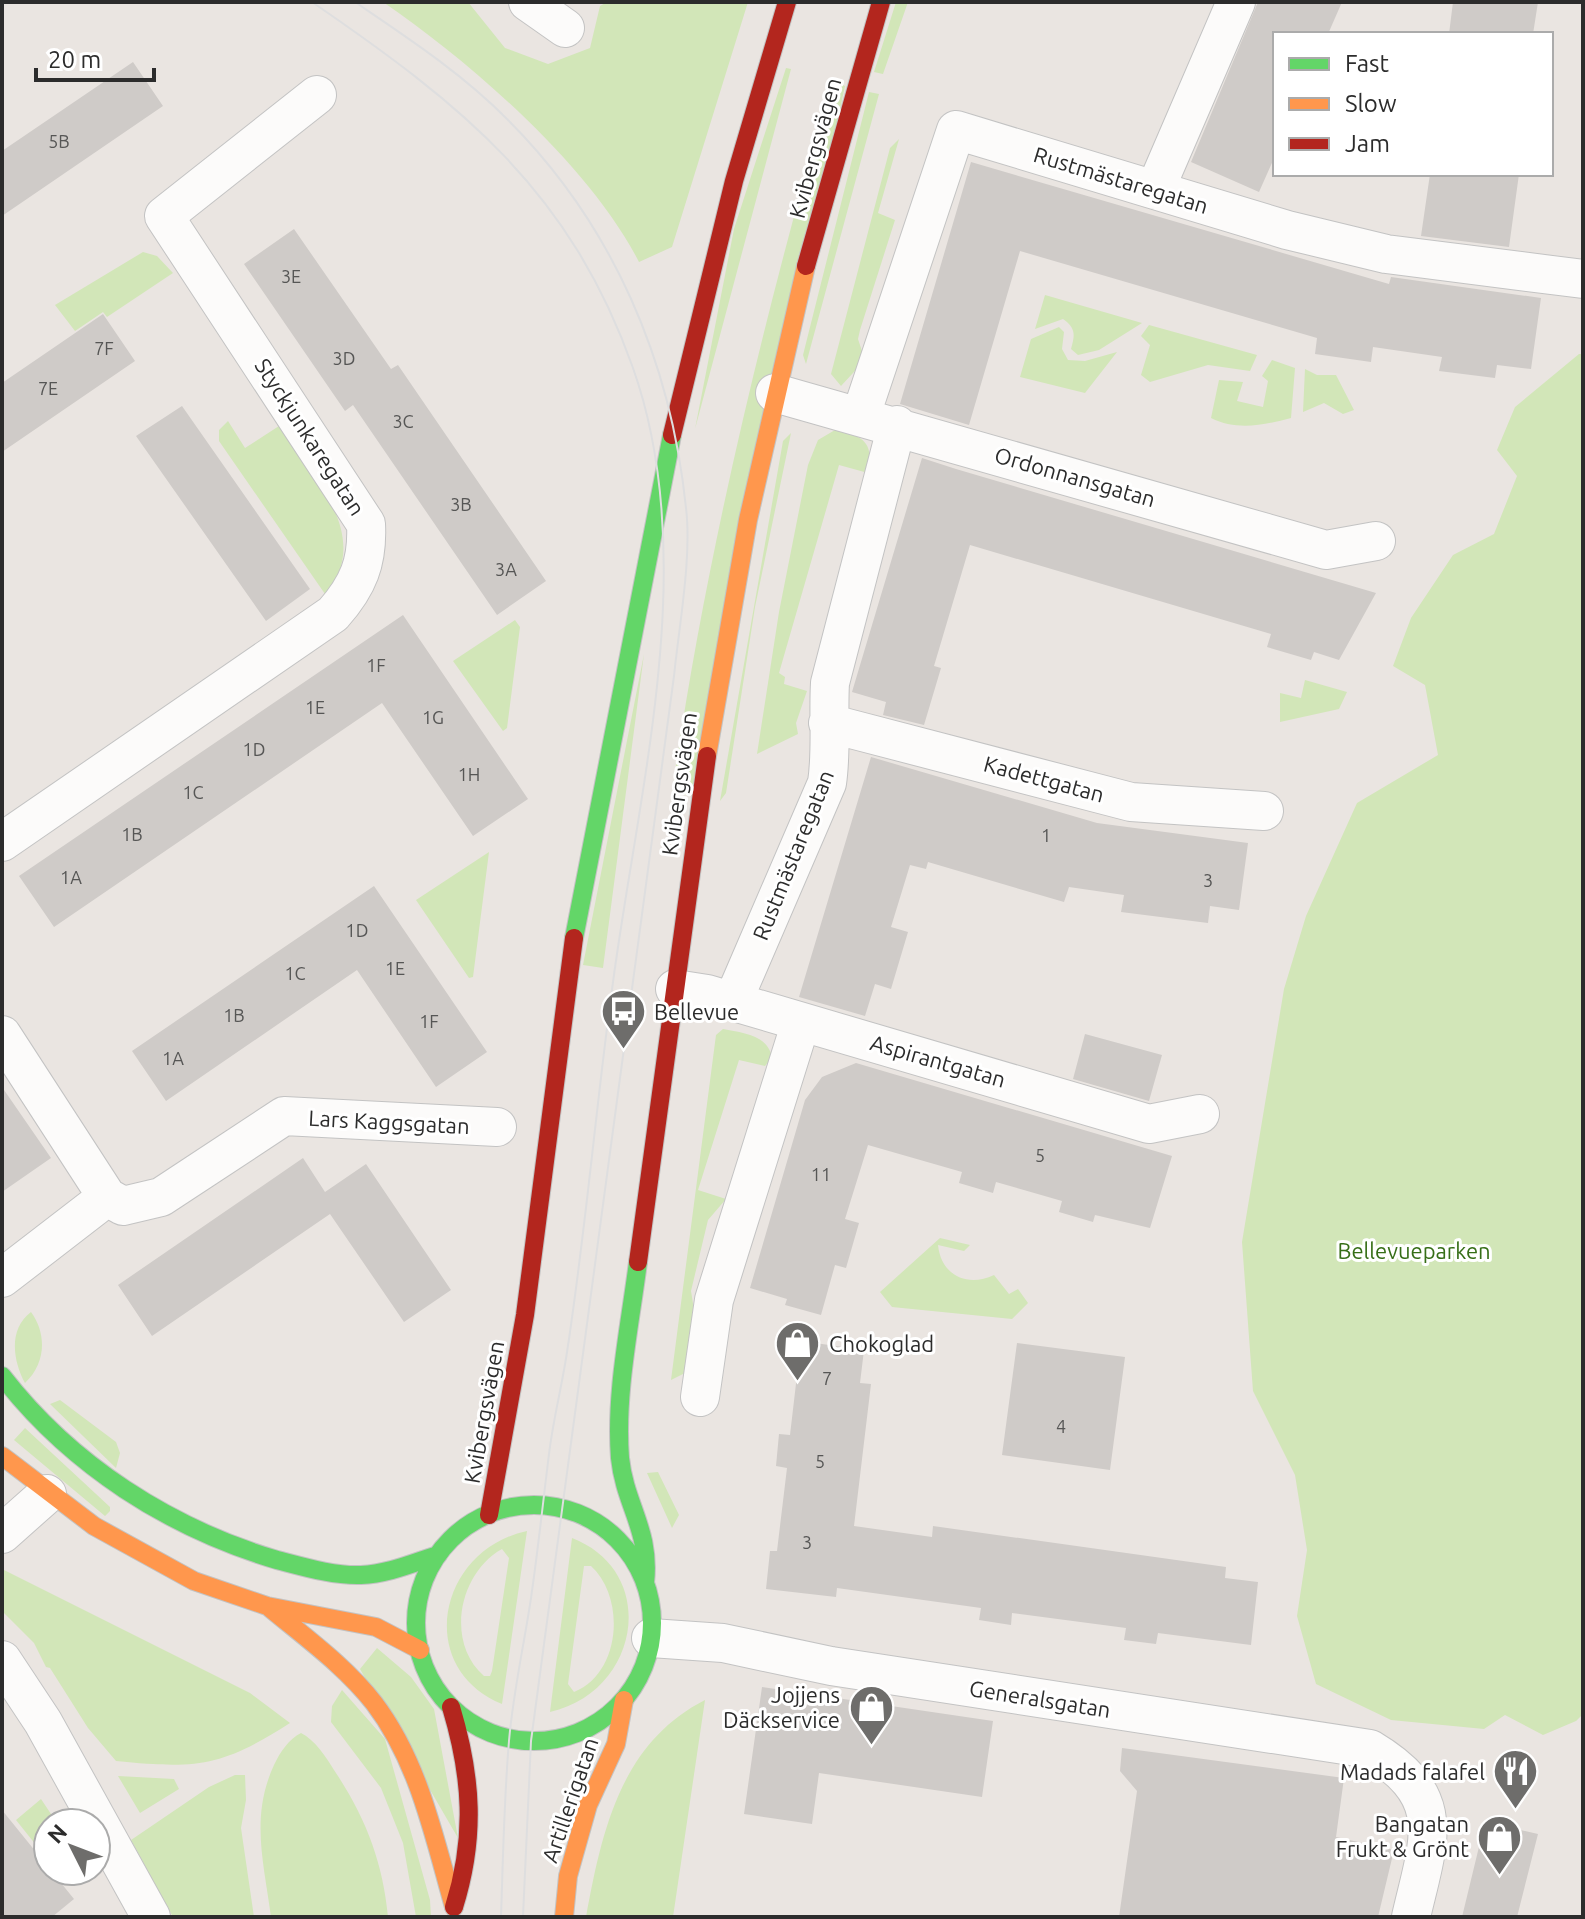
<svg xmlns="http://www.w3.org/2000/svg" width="1585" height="1919" font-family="Ubuntu,sans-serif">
<rect width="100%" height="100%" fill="#eae5e1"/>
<!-- green -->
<path fill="#d2e6b8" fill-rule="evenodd" d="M 383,2 L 468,2 L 505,48 L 548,64 L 590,48 L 600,6 L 607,2 L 748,2 L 672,247 L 639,262 C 590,166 472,63 383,2 Z
M 896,2 L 908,2 L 883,74 L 874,72 Z
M 786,68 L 791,69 L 695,429 L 734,229 Z
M 832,80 L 845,86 L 692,796 L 672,793 C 706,553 765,313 832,80 Z
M 869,92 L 879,94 L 806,364 L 803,355 Z
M 899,139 L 878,213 L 895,220 L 860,330 L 858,339 L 865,360 L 841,386 L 831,374 L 890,148 Z
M 143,252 L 157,256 L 173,273 L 107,317 L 103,312 L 75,331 L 55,305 Z
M 1045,295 L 1142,323 L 1099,350 L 1078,355 L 1071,349 C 1075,335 1076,328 1063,319 L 1035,329 Z
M 1149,325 L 1257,355 L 1250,371 L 1208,365 L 1150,382 L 1141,375 L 1150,345 L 1141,336 Z
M 1059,327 L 1064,332 L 1062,349 L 1068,360 L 1085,361 L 1117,352 L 1085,393 L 1020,377 L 1031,339 Z
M 1579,354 L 1583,354 L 1583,1714 L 1576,1721 L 1543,1735 L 1505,1715 L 1484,1729 L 1391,1720 L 1316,1684 L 1297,1616 L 1307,1550 L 1295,1475 L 1253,1391 L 1242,1242 L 1284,989 L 1306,916 L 1357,803 L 1438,755 L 1425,685 L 1393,666 L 1411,618 L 1453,555 L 1494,534 L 1517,476 L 1497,450 L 1515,407 Z
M 1272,360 L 1295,368 L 1291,418 C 1264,425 1237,431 1211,418 L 1219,380 L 1243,382 L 1237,401 L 1263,407 L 1268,381 L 1262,376 Z
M 1305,369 L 1317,375 L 1336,375 L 1354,410 L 1343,414 L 1324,403 L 1303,412 Z
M 228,421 L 245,448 L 279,426 C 311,473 375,538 325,594 L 219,441 L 219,430 Z
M 835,430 C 862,435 875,442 868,473 L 839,465 L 779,673 L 785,677 L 784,684 L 807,691 L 796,723 L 798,734 L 757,754 L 779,612 L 808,465 L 818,440 Z
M 791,433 L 755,607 L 726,793 L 720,801 L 783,441 Z
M 515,620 L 520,627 L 507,728 L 503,731 L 453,661 Z
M 644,654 L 603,968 L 583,965 Z
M 1305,680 L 1347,692 L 1339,709 L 1280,722 L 1280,693 L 1301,698 Z
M 489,852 L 473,977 L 469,978 L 416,900 Z
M 723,1029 C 742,1033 767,1034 772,1057 L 765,1066 L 739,1060 L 698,1190 L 726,1199 L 708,1220 L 691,1291 L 698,1334 L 691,1370 L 671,1380 L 716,1035 Z
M 940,1238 L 970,1245 L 964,1251 L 938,1245 C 941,1275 967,1288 994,1275 L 1009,1294 L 1018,1289 L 1028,1303 L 1012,1319 L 892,1307 L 880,1292 Z
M 31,1312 C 47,1334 46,1363 25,1383 C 13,1361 8,1329 31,1312 Z
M 60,1400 L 116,1442 L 120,1453 L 116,1468 L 50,1404 Z
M 25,1428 L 110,1507 L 110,1511 L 105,1516 L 14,1440 Z
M 658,1472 L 679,1515 L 672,1528 L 647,1473 Z
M 527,1531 L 502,1704 C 414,1668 438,1550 527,1531 ZM 502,1549 L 509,1558 L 492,1671 L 490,1676 L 484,1676 C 445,1642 459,1573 502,1549 Z
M 572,1538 C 660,1572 640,1692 550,1712 ZM 584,1566 L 591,1566 C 626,1598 621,1673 574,1692 L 568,1684 Z
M 2,1569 L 250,1693 L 290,1723 C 221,1767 197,1769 116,1761 L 88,1728 L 50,1668 L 46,1667 L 34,1643 L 2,1611 Z
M 377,1648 L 411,1677 L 434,1709 L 458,1838 L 360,1669 Z
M 342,1690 L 385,1739 L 430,1900 L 431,1917 L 416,1917 L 403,1843 L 381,1788 L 331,1722 L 332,1706 Z
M 705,1700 L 673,1917 L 586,1917 C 602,1830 621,1743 705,1700 Z
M 301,1733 C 315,1740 326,1757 334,1770 C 365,1816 383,1862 388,1917 L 271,1917 C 264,1863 250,1817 274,1765 C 280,1752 289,1739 301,1733 Z
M 235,1775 L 245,1775 L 246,1800 L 241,1828 L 254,1917 L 173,1917 L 131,1840 L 209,1787 Z
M 118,1776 L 174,1779 L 179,1789 L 140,1813 Z
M 41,1799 L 57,1823 L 48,1823 L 48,1860 L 16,1820 Z"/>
<!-- building -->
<path fill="#cfcbc8" d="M 1258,2 L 1342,2 L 1328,34 L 1275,34 L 1275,156 L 1259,192 L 1191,162 Z
M 1453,2 L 1538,2 L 1533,34 L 1449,34 Z
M 133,62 L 163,106 L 2,216 L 2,151 Z
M 971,162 L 1389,284 L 1391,277 L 1541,298 L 1531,369 L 1497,365 L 1495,378 L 1439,371 L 1442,357 L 1373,347 L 1371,362 L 1315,354 L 1317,338 L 1020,251 L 969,425 L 900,404 Z
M 1430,174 L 1519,174 L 1509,247 L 1421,236 Z
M 294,229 L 391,369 L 398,365 L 546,581 L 497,615 L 353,405 L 345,411 L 244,264 Z
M 103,314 L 135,361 L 2,452 L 2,383 Z
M 182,406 L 310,589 L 266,621 L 136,436 Z
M 922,458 L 956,469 L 1376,593 L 1339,660 L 1314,652 L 1311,660 L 1267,647 L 1271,634 L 970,545 L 934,666 L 941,668 L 924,725 L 883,715 L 886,702 L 852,692 Z
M 403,615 L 528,799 L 473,836 L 382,703 L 54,927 L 19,876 Z
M 871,757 L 1097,823 L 1248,843 L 1239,910 L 1210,906 L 1208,923 L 1121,912 L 1124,895 L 1069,887 L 1064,902 L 928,862 L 926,869 L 910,865 L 891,927 L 908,932 L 891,989 L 875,984 L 865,1016 L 799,997 Z
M 374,886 L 487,1052 L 436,1087 L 357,970 L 166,1101 L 132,1051 Z
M 1085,1034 L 1162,1055 L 1149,1101 L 1073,1079 Z
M 856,1063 L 1172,1156 L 1150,1228 L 1095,1215 L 1093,1222 L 1059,1212 L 1062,1201 L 996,1182 L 993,1193 L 959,1183 L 962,1172 L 868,1145 L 845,1219 L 859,1223 L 846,1268 L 835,1265 L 821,1315 L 785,1305 L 787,1299 L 750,1288 L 805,1100 L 822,1077 Z
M 2,1087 L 51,1158 L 2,1192 Z
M 303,1158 L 325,1192 L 366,1164 L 451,1290 L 404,1322 L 330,1214 L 152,1336 L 118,1285 Z
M 801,1341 L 864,1350 L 860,1383 L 871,1384 L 854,1526 L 932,1537 L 933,1526 L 1226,1567 L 1225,1578 L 1258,1582 L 1251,1645 L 1158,1633 L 1156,1644 L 1124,1640 L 1126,1628 L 1012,1613 L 1011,1625 L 979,1620 L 981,1608 L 837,1588 L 836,1597 L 766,1589 L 770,1551 L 777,1551 L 787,1468 L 776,1466 L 779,1434 L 790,1435 Z
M 1017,1343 L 1125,1357 L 1110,1470 L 1002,1455 Z
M 762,1687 L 993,1721 L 982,1797 L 819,1773 L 812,1824 L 744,1814 Z
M 1122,1748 L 1344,1778 L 1336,1837 L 1394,1850 L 1378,1917 L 1119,1917 L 1137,1791 L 1120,1771 Z
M 2,1810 L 74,1899 L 52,1917 L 2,1917 Z
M 1485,1822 L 1538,1834 L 1517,1917 L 1462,1917 Z"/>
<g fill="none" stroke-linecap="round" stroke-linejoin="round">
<defs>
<path id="street" d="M 528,2 L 565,28
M 1155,190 L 1236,2
M 775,393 L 1326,550 L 1376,541
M 861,415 L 956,130 L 1287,230 L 1386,254 L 1583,279
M 828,723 L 1131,802 L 1264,811
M 2,842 L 333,614 C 358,586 368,562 366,524 L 164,216 L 317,95
M 675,989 L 707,994 L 1149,1124 L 1200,1114
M 733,1001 L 827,783 C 832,750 828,717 830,683 L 897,425
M 2,1035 L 107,1197
M 2,1278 L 107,1197 L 123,1206 L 161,1197 L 284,1116 L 497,1127
M 700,1397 L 714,1300 L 801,1022
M 2,1534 L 47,1494
M 651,1638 L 723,1643 L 831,1666 L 1370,1749 C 1450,1797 1429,1839 1411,1917
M 2,1660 L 43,1722 L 151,1917"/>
<path id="fast" d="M 574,938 L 672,435
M 638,1262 C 630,1326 615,1393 620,1458 C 625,1506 651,1530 645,1583
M 2,1376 C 71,1465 169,1528 277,1560 C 304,1567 334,1576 361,1575 C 388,1574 413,1563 438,1555
M416 1623a118 118 0 1 1 236 0a118 118 0 1 1-236 0Z"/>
<path id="slow" d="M 707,756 L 748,520 L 806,266
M 2,1456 L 94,1526 L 194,1581 L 267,1606 L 376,1627 L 420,1650
M 270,1608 C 306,1638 345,1666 374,1703 C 419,1762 434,1837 454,1907
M 564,1917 L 568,1876 L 588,1805 L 616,1744 L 624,1700"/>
<path id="jam" d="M 806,266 L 881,2
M 672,435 L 734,181 L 787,2
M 638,1262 L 707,756
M 489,1515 L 525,1315 L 574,938
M 451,1707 C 472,1777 476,1837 454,1907"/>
</defs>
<!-- street casing -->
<use href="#street" stroke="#c3c3c3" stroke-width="40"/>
<!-- fast casing -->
<use href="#fast" stroke="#c3c3c3" stroke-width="20"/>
<!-- slow casing -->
<use href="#slow" stroke="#c3c3c3" stroke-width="20"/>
<!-- jam casing -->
<use href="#jam" stroke="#c3c3c3" stroke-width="20"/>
<!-- street -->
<use href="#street" stroke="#fcfbfa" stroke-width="38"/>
<!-- fast -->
<use href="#fast" stroke="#63d668" stroke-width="18"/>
<!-- slow -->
<use href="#slow" stroke="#ff974d" stroke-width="18"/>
<!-- jam -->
<use href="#jam" stroke="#b3261e" stroke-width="18"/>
<!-- tram -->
<path stroke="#dededf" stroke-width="2" d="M 312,2 C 462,105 570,190 633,368 C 701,560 639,787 613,982 C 596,1105 586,1229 567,1352 C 562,1386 553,1420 549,1454 C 543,1502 538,1550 531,1598 C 524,1645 513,1693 509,1741 C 504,1799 503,1859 501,1917
M 355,2 C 408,38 463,74 508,120 C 613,225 671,361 686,508 C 692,557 679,626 674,676 L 531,1741 L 523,1917"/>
</g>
<!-- icons -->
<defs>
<symbol id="bus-pin" viewBox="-11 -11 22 30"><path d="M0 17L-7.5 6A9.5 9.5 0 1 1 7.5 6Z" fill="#6e6d6b" stroke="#fff"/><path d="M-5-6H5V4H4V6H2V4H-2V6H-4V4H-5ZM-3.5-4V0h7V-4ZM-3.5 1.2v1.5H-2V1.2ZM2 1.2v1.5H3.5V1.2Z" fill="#fff"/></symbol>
<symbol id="shop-pin" viewBox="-11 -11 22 30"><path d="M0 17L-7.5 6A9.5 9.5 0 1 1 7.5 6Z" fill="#6e6d6b" stroke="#fff"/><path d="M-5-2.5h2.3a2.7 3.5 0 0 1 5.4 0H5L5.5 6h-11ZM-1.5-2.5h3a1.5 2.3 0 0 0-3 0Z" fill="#fff"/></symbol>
<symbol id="restaurant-pin" viewBox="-11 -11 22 30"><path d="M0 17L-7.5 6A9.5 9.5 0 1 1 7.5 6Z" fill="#6e6d6b" stroke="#fff"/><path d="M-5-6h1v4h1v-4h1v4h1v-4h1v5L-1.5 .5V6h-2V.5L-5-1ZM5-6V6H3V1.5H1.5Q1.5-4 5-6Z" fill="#fff"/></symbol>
</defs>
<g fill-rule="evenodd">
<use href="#bus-pin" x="598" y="986" width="51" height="69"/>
<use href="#shop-pin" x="772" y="1318" width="51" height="69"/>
<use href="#shop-pin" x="846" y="1682" width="51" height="69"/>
<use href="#restaurant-pin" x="1490" y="1746" width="51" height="69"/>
<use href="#shop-pin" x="1474" y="1812" width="51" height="69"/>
</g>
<g text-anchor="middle" stroke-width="6" stroke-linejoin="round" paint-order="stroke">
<!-- number labels -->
<g font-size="18" fill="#565655">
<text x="59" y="148">5B</text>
<text x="291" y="283">3E</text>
<text x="104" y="355">7F</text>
<text x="344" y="365">3D</text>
<text x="48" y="395">7E</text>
<text x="403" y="428">3C</text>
<text x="461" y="511">3B</text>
<text x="506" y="576">3A</text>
<text x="376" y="672">1F</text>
<text x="315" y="714">1E</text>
<text x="433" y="724">1G</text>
<text x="254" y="756">1D</text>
<text x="469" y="781">1H</text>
<text x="193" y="799">1C</text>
<text x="132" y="841">1B</text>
<text x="1046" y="842">1</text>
<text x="71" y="884">1A</text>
<text x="1208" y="887">3</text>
<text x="357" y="937">1D</text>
<text x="395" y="975">1E</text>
<text x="295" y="980">1C</text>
<text x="234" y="1022">1B</text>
<text x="429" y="1028">1F</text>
<text x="173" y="1065">1A</text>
<text x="1040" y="1162">5</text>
<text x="821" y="1181">11</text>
<text x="827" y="1385">7</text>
<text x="1061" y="1433">4</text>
<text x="820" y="1468">5</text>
<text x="807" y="1549">3</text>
</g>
<!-- street labels -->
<g font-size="22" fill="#2c2c2c" stroke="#fff">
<text transform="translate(815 148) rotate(-75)" y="8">Kvibergsvägen</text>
<text transform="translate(1121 180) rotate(17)" y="8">Rustmästaregatan</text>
<text transform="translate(310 437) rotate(57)" y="8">Styckjunkaregatan</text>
<text transform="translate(1075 477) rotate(16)" y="8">Ordonnansgatan</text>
<text transform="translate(1044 779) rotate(15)" y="8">Kadettgatan</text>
<text transform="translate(679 784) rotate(-82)" y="8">Kvibergsvägen</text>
<text transform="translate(793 855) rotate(-68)" y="8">Rustmästaregatan</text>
<text transform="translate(938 1061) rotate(16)" y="8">Aspirantgatan</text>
<text transform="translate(389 1122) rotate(3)" y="8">Lars Kaggsgatan</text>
<text transform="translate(484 1412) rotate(-80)" y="8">Kvibergsvägen</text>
<text transform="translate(1040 1699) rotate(9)" y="8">Generalsgatan</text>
<text transform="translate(570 1800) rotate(-71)" y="8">Artillerigatan</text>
</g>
<!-- poi labels -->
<g font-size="22" fill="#2c2c2c" stroke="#fff" text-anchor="end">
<text x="654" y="1020" text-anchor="start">Bellevue</text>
<text x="829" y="1352" text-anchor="start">Chokoglad</text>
<text x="840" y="1703">Jojjens<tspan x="840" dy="25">Däckservice</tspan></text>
<text x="1485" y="1780">Madads falafel</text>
<text x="1469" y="1832">Bangatan<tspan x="1469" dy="25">Frukt &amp; Grönt</tspan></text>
</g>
<!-- park labels -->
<g font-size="22" fill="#366e17" stroke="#fff">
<text x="1414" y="1259">Bellevueparken</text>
</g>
</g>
<!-- border -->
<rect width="1585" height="1919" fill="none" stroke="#2c2c2c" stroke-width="8"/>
<!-- legend -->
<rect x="1273" y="32" width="280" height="144" fill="#ffffff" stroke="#ababab" stroke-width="2"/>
<rect x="1289" y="58" width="40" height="12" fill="#63d668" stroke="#ababab" stroke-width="2"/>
<text x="1345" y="72" font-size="24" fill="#2c2c2c">Fast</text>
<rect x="1289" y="98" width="40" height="12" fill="#ff974d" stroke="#ababab" stroke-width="2"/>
<text x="1345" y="112" font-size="24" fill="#2c2c2c">Slow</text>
<rect x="1289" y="138" width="40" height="12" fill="#b3261e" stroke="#ababab" stroke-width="2"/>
<text x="1345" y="152" font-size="24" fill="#2c2c2c">Jam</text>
<!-- north arrow -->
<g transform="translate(72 1847) rotate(312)"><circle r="38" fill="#ffffff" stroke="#ababab" stroke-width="2"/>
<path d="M0-6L14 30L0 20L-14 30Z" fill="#6e6d6b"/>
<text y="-12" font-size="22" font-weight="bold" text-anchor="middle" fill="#2c2c2c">N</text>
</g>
<!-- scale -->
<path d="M36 68v12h118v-12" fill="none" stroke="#2c2c2c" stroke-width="4"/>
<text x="48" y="68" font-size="24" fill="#2c2c2c" stroke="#ffffff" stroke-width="6" paint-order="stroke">20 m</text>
</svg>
